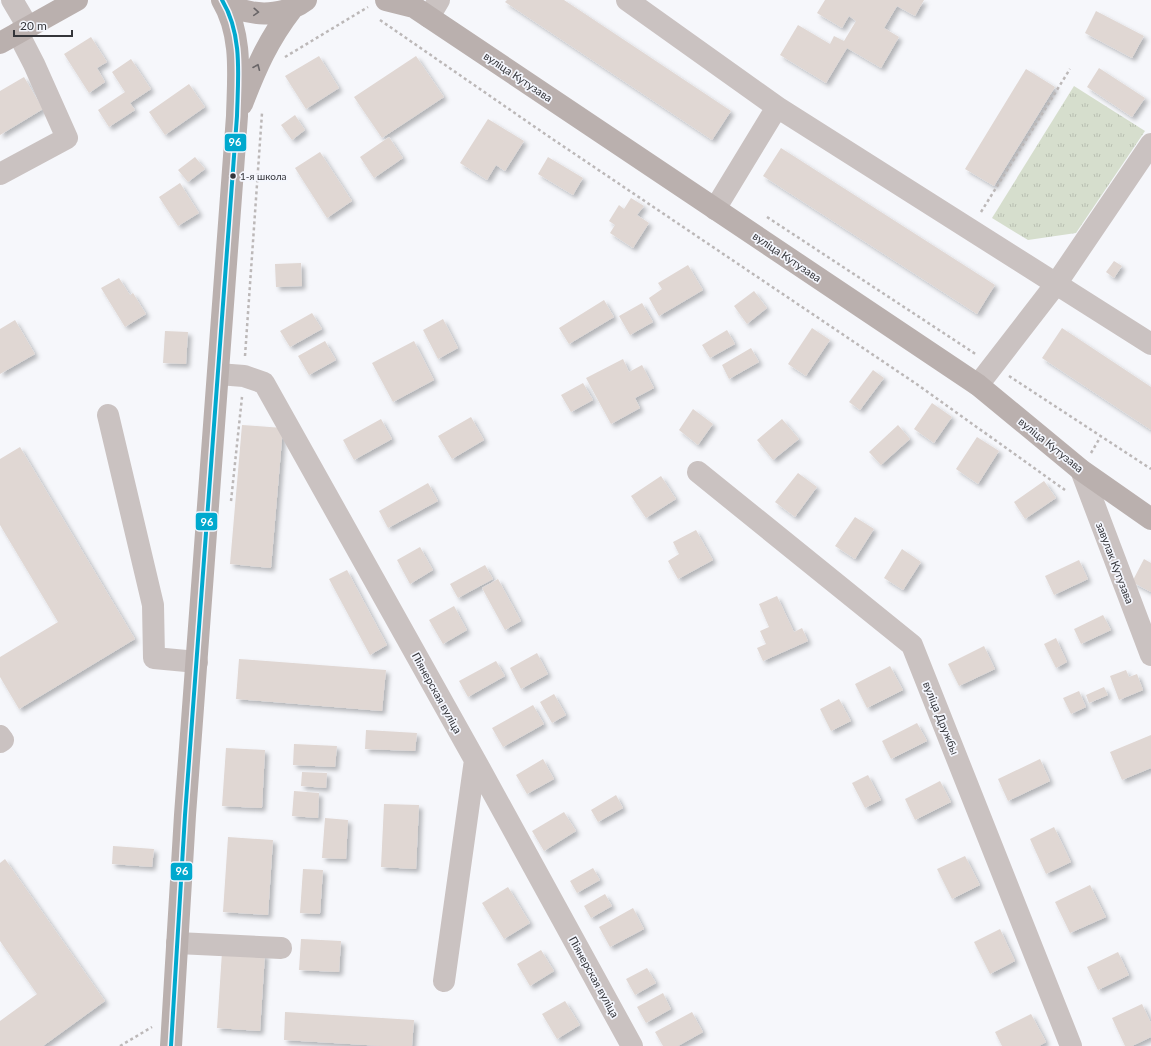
<svg xmlns="http://www.w3.org/2000/svg" width="1151" height="1046" font-family="Lato,sans-serif">
<defs>
<pattern id="grass-tufts" width="24" height="20" patternUnits="userSpaceOnUse"><rect width="24" height="20" fill="#d6decd"/><path d="M3 7l-1-3M5 7V3M7 7l1-3M15 17l-1-3M17 17v-4M19 17l1-3" fill="none" stroke="#b8bfb1"/></pattern>
<filter id="shadow"><feDropShadow dx="3.5" dy="3.5" stdDeviation="2" flood-color="#0004"/></filter>
</defs>
<rect width="100%" height="100%" fill="#f6f7fb"/>
<!-- grass -->
<path fill="url(#grass-tufts)" d="M 1074,86 L 1145,131 L 1076,233 L 1028,240 L 992,218 Z"/>
<!-- building -->
<path fill="#e0d7d3" filter="url(#shadow)" d="M 507,0 L 564,0 L 731,111 L 712,140 L 505,2 Z
M 825,0 L 924,0 L 915,16 L 897,6 L 884,28 L 899,37 L 881,68 L 847,48 L 826,83 L 780,55 L 798,25 L 830,44 L 834,36 L 844,41 L 856,21 L 849,16 L 842,28 L 817,13 Z
M 1096,11 L 1144,36 L 1132,58 L 1085,33 Z
M 91,37 L 107,62 L 97,68 L 105,82 L 89,93 L 64,54 Z
M 319,56 L 339,88 L 306,109 L 285,76 Z
M 416,56 L 444,97 L 382,138 L 354,97 Z
M 131,59 L 151,89 L 130,103 L 135,110 L 109,127 L 98,110 L 125,92 L 112,72 Z
M 1099,68 L 1145,98 L 1132,117 L 1087,87 Z
M 1026,69 L 1055,87 L 994,186 L 965,169 Z
M 24,77 L 43,109 L 0,135 L 0,91 Z
M 189,84 L 205,107 L 165,135 L 149,112 Z
M 295,115 L 305,130 L 292,140 L 281,125 Z
M 488,119 L 524,141 L 505,171 L 496,165 L 487,180 L 460,163 Z
M 389,137 L 403,158 L 374,178 L 360,157 Z
M 781,148 L 995,285 L 977,314 L 763,176 Z
M 320,152 L 352,201 L 327,218 L 295,168 Z
M 195,157 L 205,169 L 188,182 L 178,170 Z
M 548,157 L 583,178 L 573,195 L 538,174 Z
M 180,183 L 199,213 L 178,226 L 159,197 Z
M 631,198 L 644,206 L 637,215 L 649,223 L 633,248 L 610,233 L 615,225 L 609,221 L 619,205 L 624,209 Z
M 1114,261 L 1122,266 L 1114,278 L 1106,272 Z
M 301,263 L 302,286 L 276,287 L 275,264 Z
M 688,265 L 703,290 L 659,316 L 649,298 L 662,289 L 658,283 Z
M 119,278 L 130,295 L 133,293 L 146,314 L 125,327 L 101,288 Z
M 754,291 L 767,308 L 747,324 L 734,306 Z
M 604,300 L 614,317 L 569,344 L 559,328 Z
M 642,303 L 653,322 L 630,335 L 619,316 Z
M 312,313 L 322,329 L 290,347 L 280,331 Z
M 443,319 L 458,348 L 438,359 L 423,330 Z
M 15,320 L 35,354 L 0,374 L 0,329 Z
M 812,328 L 830,340 L 806,376 L 788,364 Z
M 1062,328 L 1151,387 L 1151,430 L 1042,358 Z
M 727,330 L 735,344 L 710,358 L 702,345 Z
M 165,331 L 188,332 L 186,364 L 163,363 Z
M 325,341 L 336,360 L 309,375 L 298,356 Z
M 414,341 L 434,380 L 393,402 L 372,363 Z
M 751,348 L 759,362 L 729,379 L 722,365 Z
M 623,359 L 629,372 L 642,365 L 654,388 L 635,398 L 640,408 L 611,424 L 586,378 Z
M 873,370 L 884,378 L 860,410 L 849,402 Z
M 583,383 L 593,400 L 571,412 L 561,395 Z
M 932,403 L 952,417 L 934,443 L 914,429 Z
M 693,409 L 713,424 L 698,445 L 679,430 Z
M 471,417 L 484,440 L 452,459 L 438,436 Z
M 381,419 L 392,439 L 354,460 L 343,440 Z
M 782,419 L 799,439 L 773,460 L 757,440 Z
M 242,425 L 283,428 L 271,568 L 230,564 Z
M 898,425 L 910,439 L 881,465 L 869,452 Z
M 977,437 L 999,451 L 978,484 L 956,469 Z
M 20,447 L 135,639 L 19,709 L 0,677 L 0,657 L 58,622 L 0,525 L 0,459 Z
M 798,473 L 817,487 L 795,517 L 775,502 Z
M 661,476 L 676,499 L 646,518 L 631,496 Z
M 1044,481 L 1056,498 L 1025,519 L 1014,502 Z
M 428,483 L 438,501 L 388,528 L 379,511 Z
M 855,517 L 874,529 L 855,559 L 835,546 Z
M 696,530 L 713,560 L 678,579 L 668,561 L 679,554 L 673,542 Z
M 420,547 L 433,570 L 410,584 L 397,560 Z
M 902,549 L 921,562 L 903,590 L 884,578 Z
M 1144,559 L 1151,563 L 1151,592 L 1132,582 Z
M 1079,560 L 1088,579 L 1054,595 L 1045,576 Z
M 485,565 L 493,579 L 458,598 L 450,584 Z
M 347,570 L 387,645 L 370,655 L 329,579 Z
M 498,579 L 521,621 L 505,630 L 482,588 Z
M 777,596 L 794,632 L 802,628 L 808,641 L 763,661 L 757,648 L 766,644 L 760,631 L 769,627 L 759,604 Z
M 454,606 L 467,630 L 443,644 L 429,620 Z
M 1103,615 L 1111,630 L 1081,644 L 1074,629 Z
M 1056,638 L 1067,662 L 1056,668 L 1044,644 Z
M 984,646 L 995,669 L 959,686 L 948,664 Z
M 537,653 L 548,674 L 521,689 L 510,668 Z
M 239,659 L 386,670 L 382,711 L 236,699 Z
M 496,661 L 505,676 L 468,697 L 459,681 Z
M 890,666 L 903,690 L 867,708 L 855,684 Z
M 1126,670 L 1129,677 L 1137,674 L 1143,690 L 1119,700 L 1110,676 Z
M 1104,687 L 1108,695 L 1089,703 L 1086,695 Z
M 1079,691 L 1086,707 L 1071,714 L 1063,698 Z
M 554,694 L 566,715 L 552,723 L 540,702 Z
M 839,699 L 851,721 L 831,731 L 820,709 Z
M 533,705 L 544,724 L 503,747 L 492,728 Z
M 917,723 L 927,741 L 891,759 L 882,741 Z
M 366,730 L 417,733 L 415,751 L 365,749 Z
M 1151,735 L 1151,768 L 1122,780 L 1110,752 Z
M 294,744 L 337,746 L 335,767 L 293,765 Z
M 226,748 L 265,750 L 262,808 L 222,806 Z
M 543,759 L 554,779 L 527,794 L 516,775 Z
M 1040,759 L 1050,781 L 1008,801 L 998,779 Z
M 302,772 L 327,773 L 326,788 L 301,786 Z
M 868,775 L 881,800 L 865,808 L 852,783 Z
M 940,781 L 951,802 L 915,820 L 905,799 Z
M 294,791 L 319,793 L 318,818 L 292,816 Z
M 616,795 L 623,808 L 598,822 L 591,810 Z
M 384,804 L 419,805 L 416,869 L 381,867 Z
M 564,812 L 576,831 L 544,851 L 532,831 Z
M 325,818 L 348,820 L 346,859 L 322,858 Z
M 1054,827 L 1071,862 L 1046,874 L 1030,839 Z
M 228,837 L 273,840 L 268,915 L 223,912 Z
M 113,846 L 154,849 L 152,867 L 112,864 Z
M 965,856 L 980,885 L 952,899 L 937,869 Z
M 5,859 L 105,1001 L 43,1046 L 0,1046 L 0,1021 L 37,994 L 0,941 L 0,863 Z
M 593,868 L 600,880 L 577,893 L 570,881 Z
M 303,869 L 323,870 L 320,914 L 300,913 Z
M 1090,885 L 1106,917 L 1070,933 L 1055,902 Z
M 508,887 L 530,923 L 504,939 L 482,903 Z
M 605,894 L 612,906 L 591,918 L 584,906 Z
M 633,908 L 644,929 L 610,947 L 599,927 Z
M 1000,929 L 1015,961 L 990,974 L 974,942 Z
M 301,939 L 341,941 L 339,972 L 299,970 Z
M 541,950 L 554,971 L 530,986 L 517,964 Z
M 222,952 L 265,954 L 260,1031 L 217,1028 Z
M 1118,952 L 1129,975 L 1098,990 L 1087,967 Z
M 647,968 L 656,983 L 635,995 L 626,979 Z
M 663,993 L 671,1009 L 646,1023 L 637,1007 Z
M 565,1001 L 580,1025 L 557,1039 L 542,1014 Z
M 1142,1004 L 1151,1023 L 1151,1037 L 1132,1046 L 1125,1046 L 1112,1018 Z
M 285,1012 L 414,1020 L 412,1046 L 383,1046 L 284,1040 Z
M 692,1012 L 703,1032 L 678,1046 L 663,1046 L 655,1032 Z
M 1031,1014 L 1046,1042 L 1039,1046 L 1002,1046 L 995,1032 Z"/>
<g fill="none" stroke-linecap="round" stroke-linejoin="round">
<!-- path -->
<path stroke="#bcb8b8" stroke-width="2.5" stroke-dasharray="3 3" stroke-linecap="butt" d="M 380,20 L 548,136 L 915,383 L 1065,490
M 285,57 L 368,7
M 981,212 L 1070,69
M 767,217 L 977,355
M 245,356 L 262,113
M 1009,376 L 1151,469
M 1091,453 L 1101,436
M 231,501 L 242,397
M 120,1046 L 152,1027"/>
<!-- minor -->
<path stroke="#cac2c1" stroke-width="22" d="M 12,0 L 28,27
M 627,0 L 777,107 L 1151,344
M 429,17 L 439,0
M 0,174 L 67,138 L 34,64 L 18,33
M 715,209 L 777,107
M 218,374 L 244,376 L 264,383 L 475,760 L 632,1046
M 978,385 L 1056,284 L 1151,144
M 108,415 L 153,605 L 154,658 L 197,662
M 1081,470 L 1151,655
M 698,472 L 912,645 L 1071,1046
M 0,736 L 3,740 L 0,742
M 177,943 L 281,948
M 444,981 L 475,760"/>
<!-- major -->
<path stroke="#bab0ae" stroke-width="22" d="M 222,0 C 228,3 233,8 239,9 C 261,17 288,14 306,0
M 386,0 L 414,7
M 407,0 L 414,7 L 978,385 L 1081,470 L 1151,519
M 0,43 L 77,0
M 242,104 C 256,68 268,40 292,9
M 171,1046 L 185,815 L 237,116 C 238,77 243,35 222,0"/>
<defs>
<path id="bus-1" d="M 171,1046 L 185,815 L 237,116 C 238,77 243,35 222,0"/>
</defs>
<!-- bus-1 casing -->
<use href="#bus-1" stroke="#f4f6fd" stroke-width="7"/>
<!-- bus-1 -->
<use href="#bus-1" stroke="#00a9ce" stroke-width="4"/>
</g>
<!-- one-way arrows -->
<defs><path id="oneway-chevron" d="M-2-3.5L2.5 0L-2 3.5" fill="none" stroke-width="1.6" stroke-linecap="round" stroke-linejoin="round"/></defs>
<g stroke="#6a6668">
<use href="#oneway-chevron" transform="translate(256 12) rotate(4)"/>
<use href="#oneway-chevron" transform="translate(257 67) rotate(-67)"/>
</g>
<!-- markers -->
<circle fill="#34353a" stroke="#f4f6fd" stroke-width="1.5" cx="233" cy="176" r="3.5"/>
<g text-anchor="middle" stroke-width="3.5" stroke-linejoin="round" paint-order="stroke">
<!-- bus labels -->
<g font-size="10" fill="#34353a" stroke="#f4f6fd" text-anchor="start">
<text x="240" y="180">1-я школа</text>
</g>
<!-- street labels -->
<g font-size="11" fill="#34353a" stroke="#f4f6fd">
<text transform="translate(518 77) rotate(34)" y="4">вуліца Кутузава</text>
<text transform="translate(787 257) rotate(34)" y="4">вуліца Кутузава</text>
<text transform="translate(1051 445) rotate(39)" y="4">вуліца Кутузава</text>
<text transform="translate(1115 563) rotate(69)" y="4">завулак Кутузава</text>
<text transform="translate(437 693) rotate(61)" y="4">Піянерская вуліца</text>
<text transform="translate(941 718) rotate(68)" y="4">вуліца Дружбы</text>
<text transform="translate(594 977) rotate(61)" y="4">Піянерская вуліца</text>
</g>
</g>
<g stroke="#f4f6fd" stroke-width="1.5">
<rect x="224" y="133" width="23" height="19" rx="4" fill="#00a9ce"/>
<rect x="195" y="512" width="23" height="19" rx="4" fill="#00a9ce"/>
<rect x="170" y="862" width="23" height="19" rx="4" fill="#00a9ce"/>
</g>
<g font-size="11" text-anchor="middle" font-weight="bold" fill="#fff">
<text x="235" y="146">96</text>
<text x="207" y="526">96</text>
<text x="182" y="875">96</text>
</g>
<!-- scale -->
<path d="M14 30v6h58v-6" fill="none" stroke="#34353a" stroke-width="2"/>
<text x="20" y="30" font-size="12" fill="#34353a" stroke="#f4f6fd" stroke-width="3" paint-order="stroke">20 m</text>
</svg>
